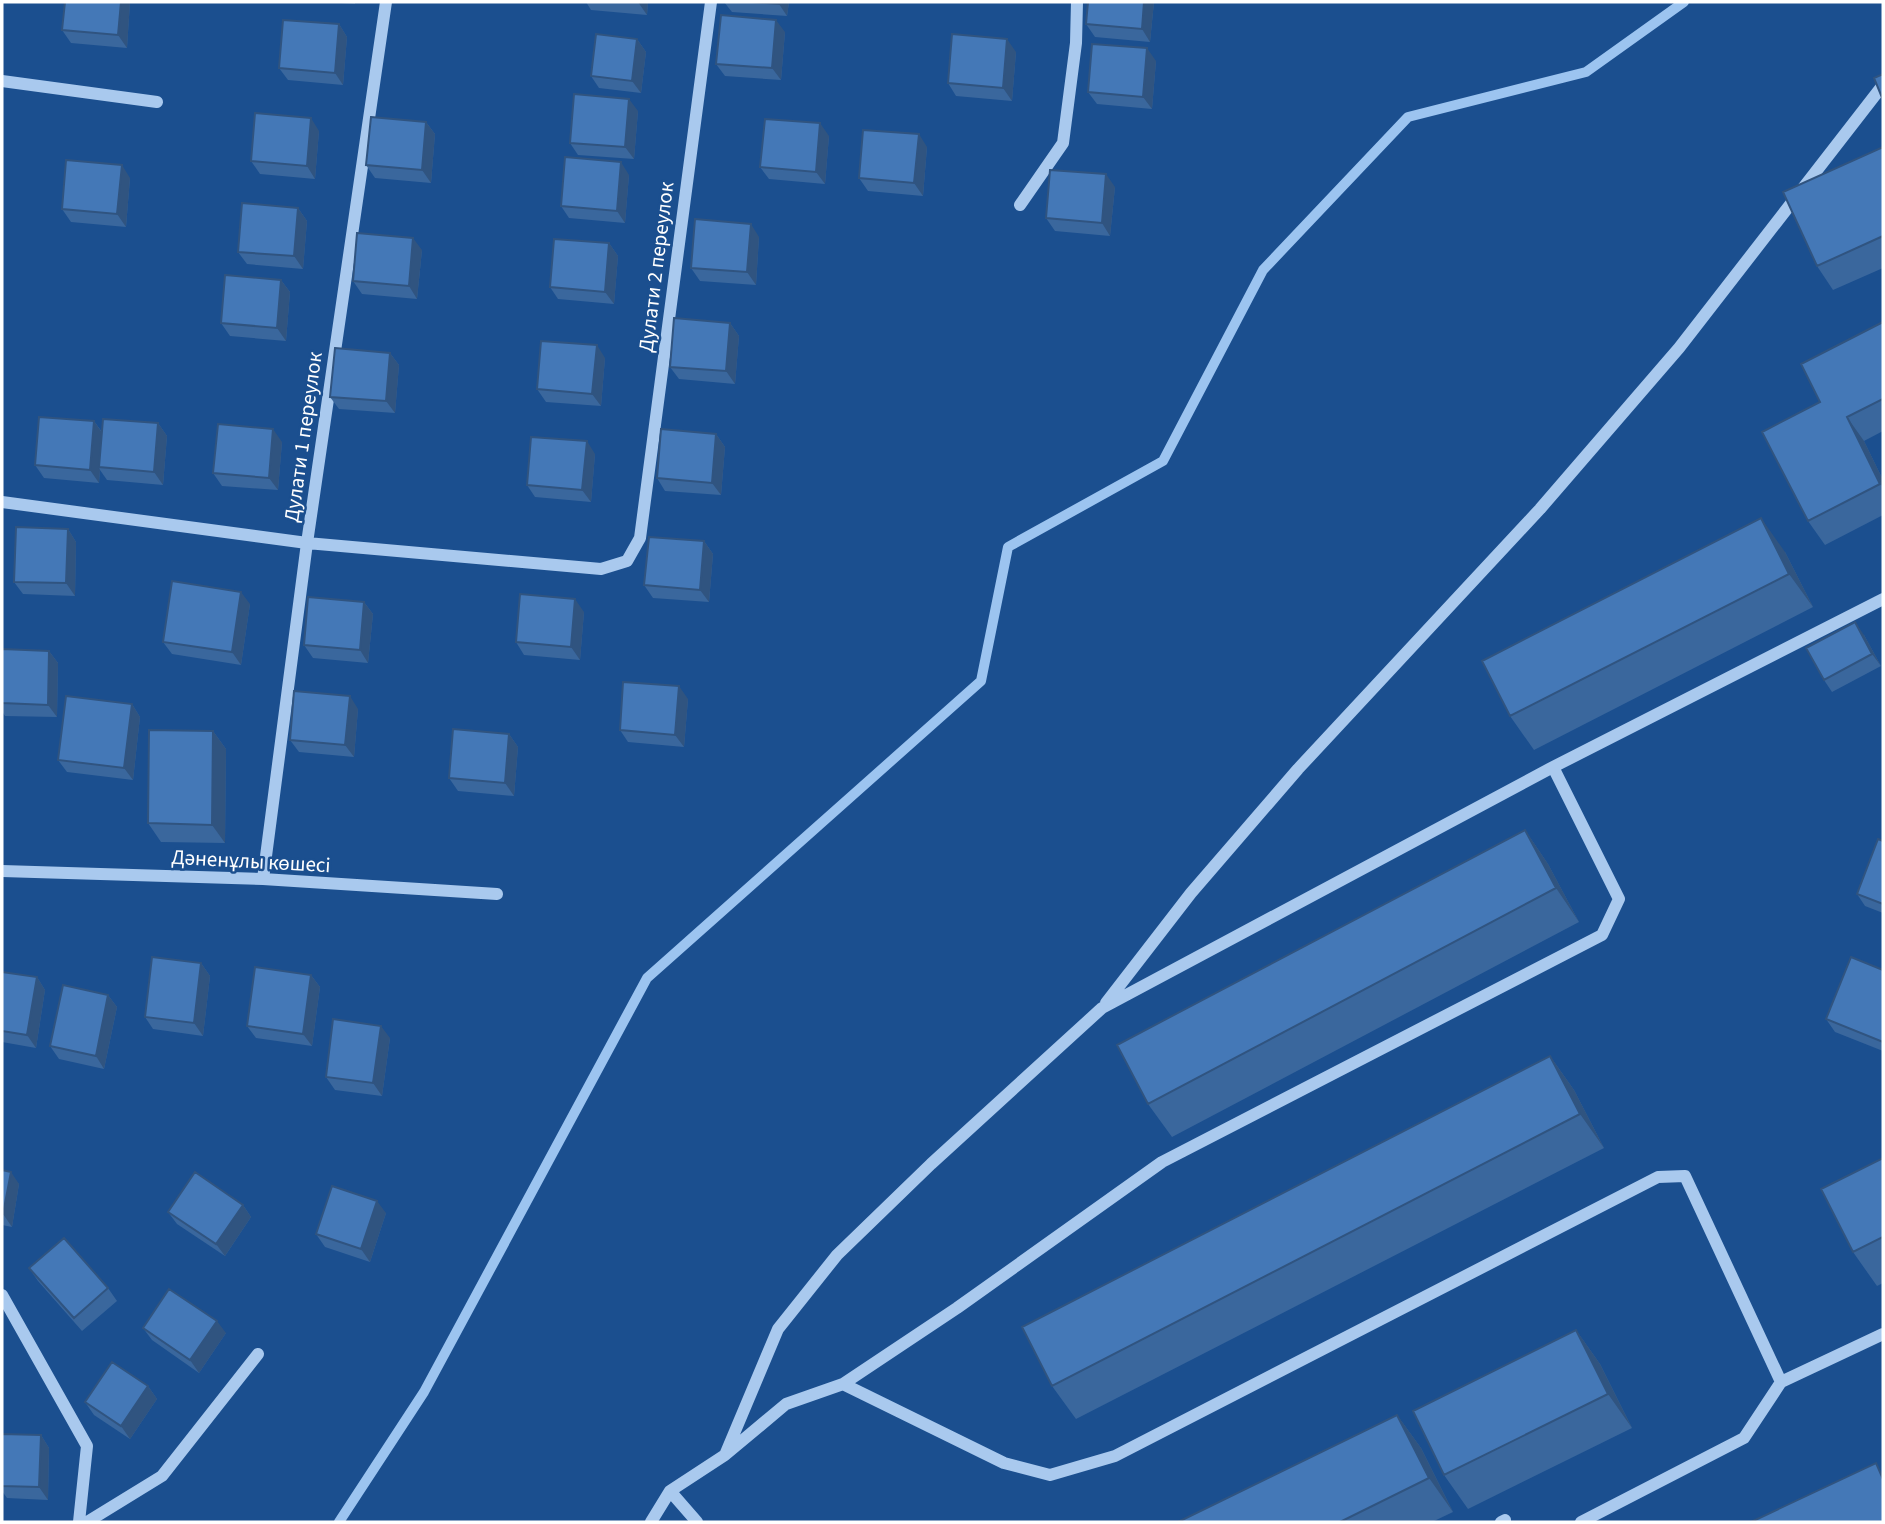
<svg xmlns="http://www.w3.org/2000/svg" width="1885" height="1524" font-family="'Source Sans 3',sans-serif">
<rect width="100%" height="100%" fill="#1b4f8f"/>
<g fill="none" stroke-linecap="round" stroke-linejoin="round">
<!-- stream -->
<path stroke="#9cc4f0" stroke-width="10" d="M 339,1522 L 424,1392 L 647,978 L 981,681 L 1008,547 L 1163,461 L 1263,270 L 1408,117 L 1586,72 L 1684,2"/>
<!-- minor -->
<path stroke="#a9c9ee" stroke-width="12" d="M 2,81 L 157,102
M 1020,205 L 1063,143 L 1076,43 L 1077,2
M 2,502 L 307,543 L 601,569 L 627,561 L 640,538 L 711,2
M 1553,767 L 1619,899 L 1602,935 L 1162,1162 L 957,1308 L 843,1384 L 1004,1463 L 1050,1475 L 1115,1456 L 1658,1177 L 1685,1176 L 1781,1382 L 1744,1438 L 1581,1522
M 2,871 L 263,879 L 497,894
M 263,879 L 307,543 L 386,2
M 1106,1003 L 1191,893 L 1298,769 L 1540,509 L 1679,348 L 1883,85
M 2,1295 L 87,1446 L 79,1522
M 1781,1382 L 1883,1334
M 725,1455 L 778,1329 L 837,1255 L 931,1164 L 1102,1008 L 1553,767 L 1883,599
M 670,1491 L 697,1522
M 87,1522 L 162,1476 L 258,1354
M 651,1522 L 670,1491 L 725,1455 L 786,1404 L 843,1384
M 1501,1522 L 1505,1520"/>
</g>
<!-- wall -->
<path fill="#3a679d" d="M 65,2 L 130,2 L 127,48 L 71,43 L 62,30 Z
M 327,2 L 355,2 L 355,4 Z
M 586,2 L 648,2 L 647,15 L 591,10 Z
M 724,2 L 789,2 L 787,16 L 732,12 Z
M 1154,2 L 1150,42 L 1095,37 L 1086,24 Z
M 339,24 L 347,37 L 343,85 L 288,80 L 279,68 Z
M 785,32 L 781,80 L 725,76 L 716,64 Z
M 637,39 L 646,52 L 641,93 L 599,88 L 591,76 Z
M 1016,52 L 1012,101 L 956,96 L 948,83 Z
M 1156,61 L 1152,109 L 1097,104 L 1088,92 Z
M 638,111 L 634,159 L 578,155 L 570,143 Z
M 426,122 L 435,134 L 431,183 L 375,178 L 366,165 Z
M 319,131 L 315,179 L 260,174 L 251,161 Z
M 829,136 L 825,184 L 769,179 L 760,167 Z
M 927,147 L 923,196 L 868,191 L 859,178 Z
M 1883,147 L 1883,268 L 1833,290 L 1817,266 Z
M 629,175 L 625,223 L 569,218 L 561,206 Z
M 130,178 L 126,227 L 71,222 L 62,209 Z
M 1115,187 L 1110,236 L 1055,231 L 1046,218 Z
M 298,208 L 307,221 L 303,269 L 247,264 L 238,252 Z
M 759,237 L 756,285 L 700,281 L 691,268 Z
M 609,243 L 618,256 L 614,304 L 558,299 L 550,287 Z
M 422,250 L 417,299 L 362,294 L 353,281 Z
M 281,280 L 290,292 L 286,341 L 230,336 L 221,323 Z
M 1883,322 L 1883,431 L 1864,441 L 1883,480 L 1883,515 L 1825,545 L 1808,521 L 1820,402 Z
M 730,323 L 739,336 L 735,384 L 679,379 L 670,367 Z
M 390,353 L 399,365 L 395,413 L 339,409 L 330,397 Z
M 605,358 L 601,406 L 546,402 L 537,389 Z
M 94,421 L 102,432 L 158,423 L 167,436 L 163,485 L 107,480 L 100,470 L 99,483 L 44,478 L 35,465 Z
M 716,434 L 725,447 L 721,495 L 665,491 L 657,478 Z
M 282,442 L 278,490 L 222,486 L 213,473 Z
M 595,454 L 591,502 L 535,497 L 527,485 Z
M 68,529 L 76,542 L 75,596 L 23,594 L 14,582 Z
M 704,541 L 713,554 L 709,602 L 653,598 L 644,585 Z
M 1785,552 L 1813,607 L 1534,750 L 1510,716 Z
M 364,602 L 373,614 L 368,663 L 313,658 L 304,645 Z
M 250,604 L 241,665 L 172,654 L 163,642 Z
M 584,612 L 580,660 L 524,655 L 516,642 Z
M 1864,635 L 1881,666 L 1832,692 L 1824,680 Z
M 49,651 L 58,663 L 57,717 L 5,716 L 2,711 L 2,703 Z
M 688,699 L 684,747 L 628,742 L 620,730 Z
M 132,704 L 140,717 L 133,780 L 67,772 L 58,760 Z
M 358,709 L 354,757 L 299,752 L 290,740 Z
M 213,731 L 226,749 L 225,843 L 161,842 L 148,823 Z
M 509,734 L 518,747 L 514,796 L 458,791 L 449,778 Z
M 1525,830 L 1548,864 L 1579,922 L 1172,1137 L 1148,1104 Z
M 1883,841 L 1883,913 L 1865,906 L 1857,894 Z
M 201,963 L 210,976 L 203,1036 L 153,1029 L 145,1017 Z
M 1883,970 L 1883,1051 L 1835,1032 L 1826,1019 Z
M 2,972 L 37,977 L 45,990 L 36,1048 L 2,1042 Z
M 311,975 L 320,987 L 312,1046 L 256,1038 L 247,1026 Z
M 108,995 L 117,1007 L 104,1069 L 59,1059 L 50,1046 Z
M 390,1038 L 382,1096 L 335,1090 L 326,1077 Z
M 1550,1056 L 1574,1090 L 1604,1148 L 1076,1419 L 1052,1386 Z
M 1883,1158 L 1883,1283 L 1877,1286 L 1853,1252 Z
M 2,1170 L 19,1184 L 12,1227 L 2,1225 Z
M 243,1205 L 251,1217 L 225,1256 L 177,1224 L 168,1212 Z
M 386,1213 L 370,1262 L 325,1247 L 316,1234 Z
M 29,1268 L 108,1288 L 117,1301 L 82,1331 L 38,1281 Z
M 143,1328 L 226,1333 L 199,1373 L 152,1340 Z
M 1576,1330 L 1600,1364 L 1632,1428 L 1468,1509 L 1444,1475 Z
M 148,1386 L 157,1399 L 130,1439 L 94,1415 L 85,1402 Z
M 1397,1415 L 1421,1448 L 1453,1512 L 1432,1522 L 1178,1522 Z
M 2,1434 L 41,1435 L 49,1448 L 48,1500 L 7,1498 L 2,1491 Z"/>
<!-- shaded-wall -->
<path fill="#305480" d="M 121,2 L 130,2 L 127,48 L 118,35 Z
M 638,2 L 648,2 L 647,15 Z
M 779,2 L 789,2 L 787,16 L 779,4 Z
M 1144,2 L 1154,2 L 1150,42 L 1142,29 Z
M 776,20 L 785,32 L 781,80 L 772,68 Z
M 339,24 L 347,37 L 343,85 L 335,73 Z
M 637,39 L 646,52 L 641,93 L 632,81 Z
M 1007,39 L 1016,52 L 1012,101 L 1003,88 Z
M 1147,48 L 1156,61 L 1152,109 L 1143,97 Z
M 629,99 L 638,111 L 634,159 L 625,147 Z
M 311,118 L 319,131 L 315,179 L 307,166 Z
M 426,122 L 435,134 L 431,183 L 422,170 Z
M 820,123 L 829,136 L 825,184 L 816,172 Z
M 919,134 L 927,147 L 923,196 L 914,183 Z
M 621,162 L 629,175 L 625,223 L 617,211 Z
M 122,165 L 130,178 L 126,227 L 117,214 Z
M 1106,174 L 1115,187 L 1110,236 L 1102,223 Z
M 298,208 L 307,221 L 303,269 L 294,256 Z
M 751,224 L 759,237 L 756,285 L 747,272 Z
M 413,238 L 422,250 L 417,299 L 409,286 Z
M 609,243 L 618,256 L 614,304 L 605,292 Z
M 281,280 L 290,292 L 286,341 L 277,328 Z
M 730,323 L 739,336 L 735,384 L 726,371 Z
M 597,345 L 605,358 L 601,406 L 592,394 Z
M 390,353 L 399,365 L 395,413 L 386,401 Z
M 1847,417 L 1864,441 L 1883,480 L 1883,488 Z
M 94,421 L 103,434 L 99,467 L 100,470 L 99,483 L 90,470 Z
M 158,423 L 167,436 L 163,485 L 154,472 Z
M 273,429 L 282,442 L 278,490 L 269,478 Z
M 716,434 L 725,447 L 721,495 L 712,483 Z
M 587,441 L 595,454 L 591,502 L 582,490 Z
M 1761,518 L 1785,552 L 1813,607 L 1789,574 Z
M 68,529 L 76,542 L 75,596 L 66,583 Z
M 704,541 L 713,554 L 709,602 L 700,590 Z
M 241,592 L 250,604 L 241,665 L 232,652 Z
M 575,599 L 584,612 L 580,660 L 571,647 Z
M 364,602 L 373,614 L 368,663 L 360,650 Z
M 1855,622 L 1864,635 L 1881,666 L 1872,654 Z
M 49,651 L 58,663 L 57,717 L 48,705 Z
M 679,686 L 688,699 L 684,747 L 675,735 Z
M 350,696 L 358,709 L 354,757 L 345,745 Z
M 132,704 L 140,717 L 133,780 L 124,768 Z
M 213,731 L 226,749 L 225,843 L 212,825 Z
M 509,734 L 518,747 L 514,796 L 505,783 Z
M 1525,830 L 1548,864 L 1579,922 L 1556,888 Z
M 201,963 L 210,976 L 203,1036 L 194,1023 Z
M 311,975 L 320,987 L 312,1046 L 303,1034 Z
M 37,977 L 45,990 L 36,1048 L 27,1035 Z
M 108,995 L 117,1007 L 104,1069 L 96,1056 Z
M 381,1026 L 390,1038 L 382,1096 L 373,1083 Z
M 1550,1056 L 1574,1090 L 1604,1148 L 1580,1114 Z
M 11,1172 L 19,1184 L 12,1227 L 3,1214 Z
M 377,1201 L 386,1213 L 370,1262 L 361,1249 Z
M 243,1205 L 251,1217 L 225,1256 L 216,1244 Z
M 217,1321 L 226,1333 L 199,1373 L 190,1360 Z
M 1576,1330 L 1600,1364 L 1632,1428 L 1608,1394 Z
M 148,1386 L 157,1399 L 130,1439 L 121,1426 Z
M 1397,1415 L 1421,1448 L 1453,1512 L 1429,1478 Z
M 41,1435 L 49,1448 L 48,1500 L 39,1487 Z"/>
<!-- building -->
<path fill="#4478b7" stroke="#305480" stroke-width="2" d="M 65,2 L 121,2 L 118,35 L 62,30 Z
M 752,2 L 779,2 L 779,4 Z
M 1088,2 L 1144,2 L 1142,29 L 1086,24 Z
M 721,15 L 776,20 L 772,68 L 716,64 Z
M 283,20 L 339,24 L 335,73 L 279,68 Z
M 596,34 L 637,39 L 632,81 L 591,76 Z
M 952,34 L 1007,39 L 1003,88 L 948,83 Z
M 1092,44 L 1147,48 L 1143,97 L 1088,92 Z
M 1883,74 L 1883,100 L 1874,78 Z
M 574,94 L 629,99 L 625,147 L 570,143 Z
M 255,113 L 311,118 L 307,166 L 251,161 Z
M 371,117 L 426,122 L 422,170 L 366,165 Z
M 765,119 L 820,123 L 816,172 L 760,167 Z
M 863,130 L 919,134 L 914,183 L 859,178 Z
M 1883,147 L 1883,236 L 1817,266 L 1783,192 Z
M 565,157 L 621,162 L 617,211 L 561,206 Z
M 66,160 L 122,165 L 117,214 L 62,209 Z
M 1050,170 L 1106,174 L 1102,223 L 1046,218 Z
M 242,203 L 298,208 L 294,256 L 238,252 Z
M 695,219 L 751,224 L 747,272 L 691,268 Z
M 357,233 L 413,238 L 409,286 L 353,281 Z
M 554,239 L 609,243 L 605,292 L 550,287 Z
M 225,275 L 281,280 L 277,328 L 221,323 Z
M 674,318 L 730,323 L 726,371 L 670,367 Z
M 1883,322 L 1883,399 L 1847,417 L 1880,484 L 1808,521 L 1762,432 L 1820,402 L 1801,364 Z
M 541,341 L 597,345 L 592,394 L 537,389 Z
M 335,348 L 390,353 L 386,401 L 330,397 Z
M 39,417 L 94,421 L 90,470 L 35,465 Z
M 103,419 L 158,423 L 154,472 L 99,467 Z
M 218,424 L 273,429 L 269,478 L 213,473 Z
M 661,429 L 716,434 L 712,483 L 657,478 Z
M 531,437 L 587,441 L 582,490 L 527,485 Z
M 1761,518 L 1789,574 L 1510,716 L 1482,661 Z
M 16,527 L 68,529 L 66,583 L 14,582 Z
M 649,537 L 704,541 L 700,590 L 644,585 Z
M 172,581 L 241,592 L 232,652 L 163,642 Z
M 520,594 L 575,599 L 571,647 L 516,642 Z
M 308,597 L 364,602 L 360,650 L 304,645 Z
M 1855,622 L 1872,654 L 1824,680 L 1806,648 Z
M 2,649 L 49,651 L 48,705 L 2,703 Z
M 623,682 L 679,686 L 675,735 L 620,730 Z
M 294,691 L 350,696 L 345,745 L 290,740 Z
M 66,696 L 132,704 L 124,768 L 58,760 Z
M 453,729 L 509,734 L 505,783 L 449,778 Z
M 149,730 L 213,731 L 212,825 L 148,823 Z
M 1525,830 L 1556,888 L 1148,1104 L 1117,1045 Z
M 1878,839 L 1883,841 L 1883,904 L 1857,894 Z
M 152,957 L 201,963 L 194,1023 L 145,1017 Z
M 1851,957 L 1883,970 L 1883,1042 L 1826,1019 Z
M 255,967 L 311,975 L 303,1034 L 247,1026 Z
M 2,972 L 37,977 L 27,1035 L 2,1031 Z
M 63,985 L 108,995 L 96,1056 L 50,1046 Z
M 333,1019 L 381,1026 L 373,1083 L 326,1077 Z
M 1550,1056 L 1580,1114 L 1052,1386 L 1022,1327 Z
M 1883,1158 L 1883,1237 L 1853,1252 L 1821,1189 Z
M 2,1170 L 11,1172 L 3,1214 L 2,1214 Z
M 195,1172 L 243,1205 L 216,1244 L 168,1212 Z
M 332,1186 L 377,1201 L 361,1249 L 316,1234 Z
M 64,1238 L 108,1288 L 74,1318 L 29,1268 Z
M 169,1289 L 217,1321 L 190,1360 L 143,1328 Z
M 1576,1330 L 1608,1394 L 1444,1475 L 1413,1411 Z
M 112,1362 L 148,1386 L 121,1426 L 85,1402 Z
M 1397,1415 L 1429,1478 L 1340,1522 L 1178,1522 Z
M 2,1434 L 41,1435 L 39,1487 L 2,1486 Z
M 1876,1463 L 1883,1479 L 1883,1522 L 1751,1522 Z"/>
<g text-anchor="middle" stroke-width="5" stroke-linejoin="round" paint-order="stroke">
<!-- street labels -->
<g font-size="21" fill="#fff" stroke="#1b4f8f">
<text transform="translate(656 267) rotate(-83)" y="7">Дулати 2 переулок</text>
<text transform="translate(303 437) rotate(-82)" y="7">Дулати 1 переулок</text>
<text transform="translate(251 861) rotate(3)" y="7">Дәненұлы көшесі</text>
</g>
</g>
<!-- border -->
<rect width="1885" height="1524" fill="none" stroke="#ffffff" stroke-width="7"/>
</svg>
